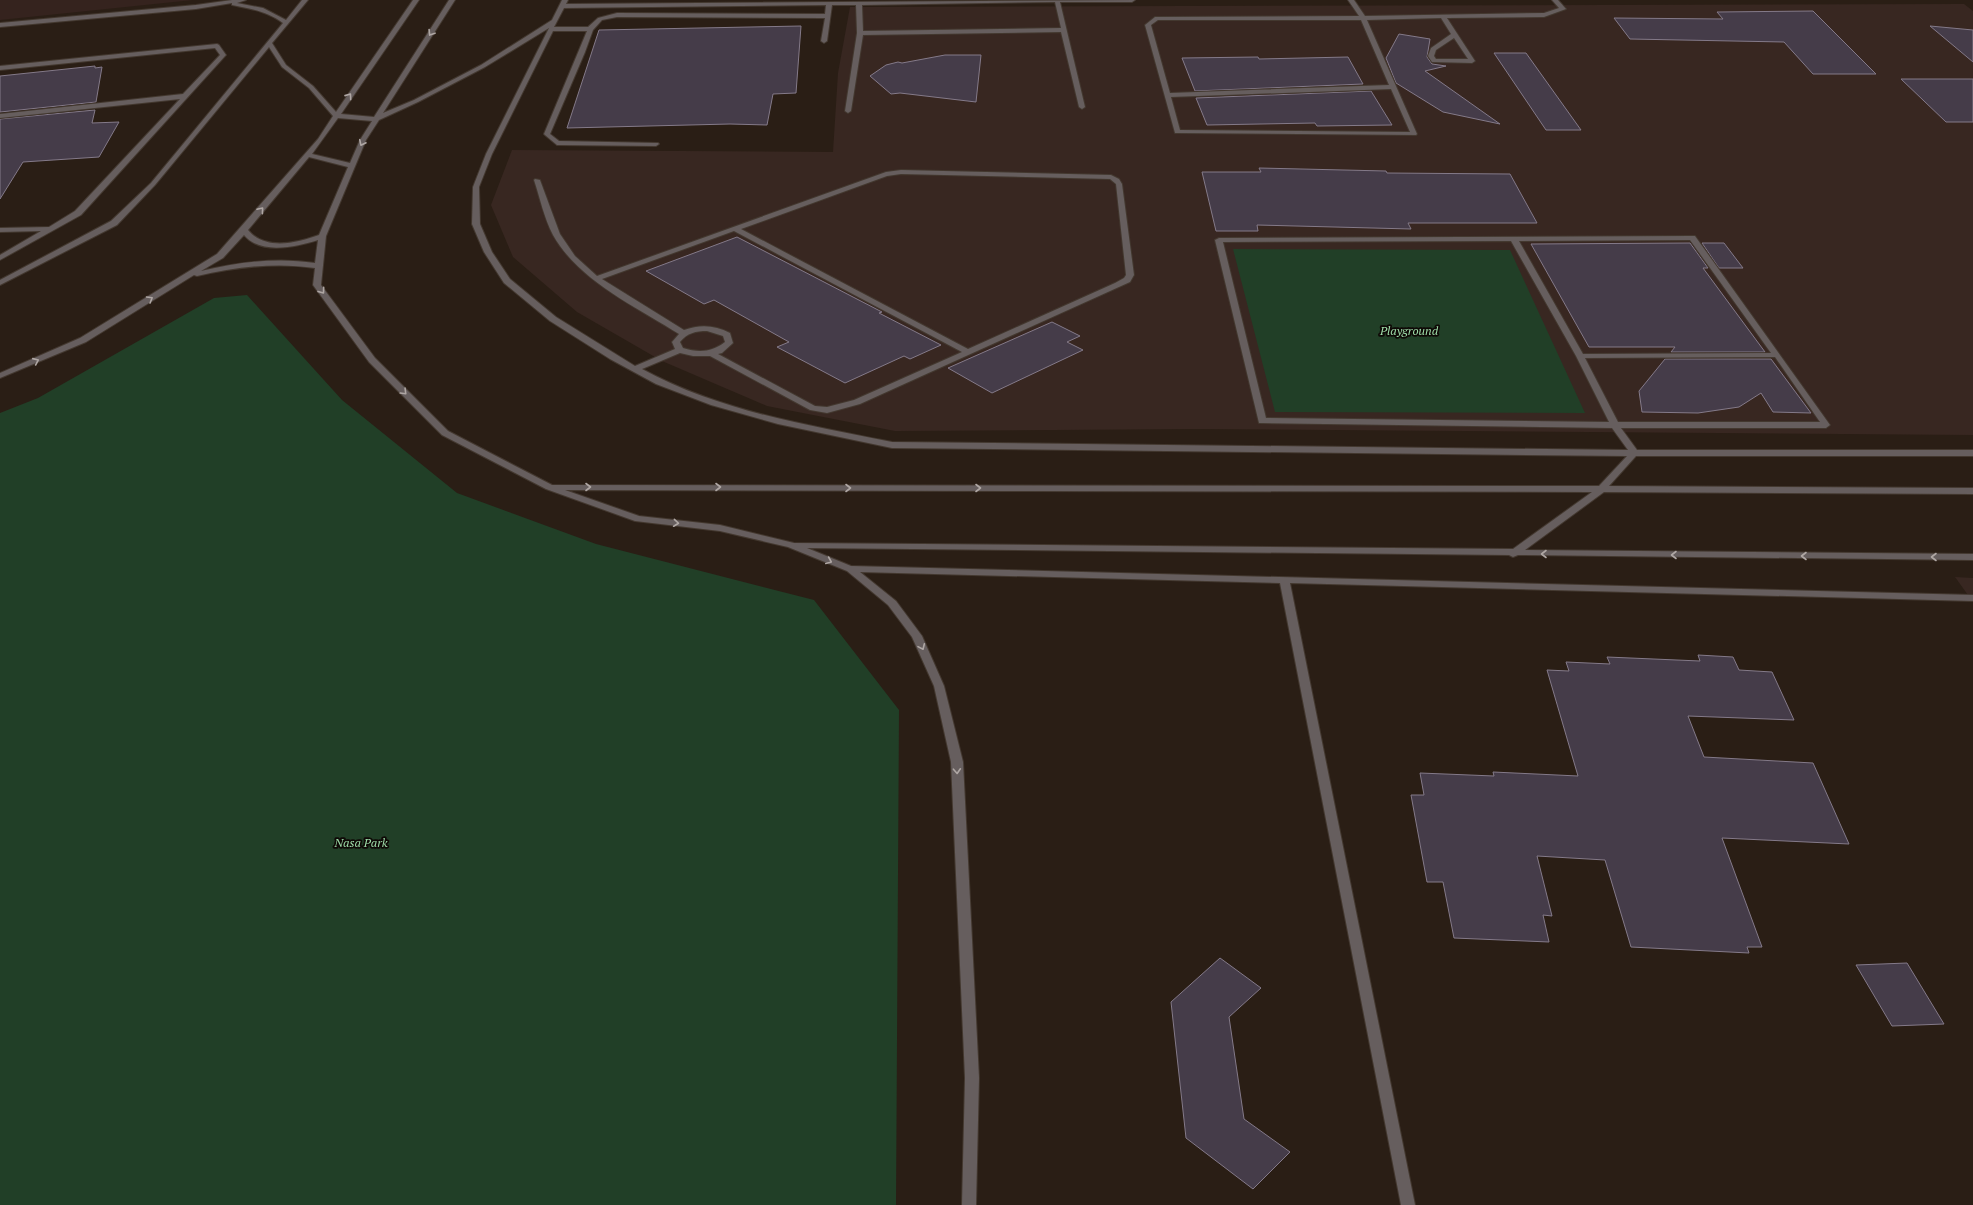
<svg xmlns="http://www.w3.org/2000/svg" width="1973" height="1205" font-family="'PT Serif',serif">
<rect width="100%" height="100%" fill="#2a1e15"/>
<!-- industrial -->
<path fill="#35231e" d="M 0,0 L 193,0 L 0,20 Z"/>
<!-- education -->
<path fill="#382721" d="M 1964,4 L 1973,11 L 1973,435 L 1197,429 L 895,431 L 767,406 L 662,361 L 577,312 L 513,257 L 491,205 L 512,150 L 833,152 L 838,73 L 850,7 Z
M 1955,577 L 1973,578 L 1973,602 Z"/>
<!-- green -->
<path fill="#213f27" d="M 1233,249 L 1510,250 L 1585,413 L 1275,412 Z
M 247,295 L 342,400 L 457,493 L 596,544 L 814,600 L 899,710 L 896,1205 L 0,1205 L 0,413 L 38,398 L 214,298 Z"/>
<!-- building -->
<path fill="#453c49" stroke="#847a89" d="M 1813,11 L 1876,74 L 1813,74 L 1784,42 L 1630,39 L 1614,18 L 1723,19 L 1717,12 Z
M 801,26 L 796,93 L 773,94 L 767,125 L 730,124 L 567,128 L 599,30 Z
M 1930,26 L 1973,30 L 1973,62 Z
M 1399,34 L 1430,39 L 1427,57 L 1432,64 L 1446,66 L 1425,71 L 1500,124 L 1443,112 L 1396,83 L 1386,58 Z
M 1494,53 L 1526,53 L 1581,130 L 1546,130 Z
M 945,55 L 981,55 L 976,102 L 900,93 L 891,94 L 870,76 L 886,65 L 898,62 L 902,63 Z
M 1258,57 L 1259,59 L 1348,57 L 1363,84 L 1195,91 L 1182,58 Z
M 95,66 L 95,68 L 102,67 L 96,102 L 0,112 L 0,76 Z
M 1901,79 L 1973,79 L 1973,122 L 1946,122 Z
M 1371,91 L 1392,125 L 1317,126 L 1315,123 L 1207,125 L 1196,98 Z
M 95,110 L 92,123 L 119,122 L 99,157 L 23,162 L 0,199 L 0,119 Z
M 1259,168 L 1386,171 L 1387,173 L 1510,174 L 1537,223 L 1408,223 L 1411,229 L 1257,225 L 1258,231 L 1216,231 L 1202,172 L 1261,172 Z
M 737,237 L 882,312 L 879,313 L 941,345 L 910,359 L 904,356 L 845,383 L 777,347 L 789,342 L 714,300 L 704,304 L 646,271 Z
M 1690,243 L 1708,268 L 1703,268 L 1765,352 L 1671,352 L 1675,347 L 1589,347 L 1531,244 Z
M 1702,243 L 1724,243 L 1743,268 L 1719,268 Z
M 1052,322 L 1080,336 L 1067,342 L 1083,350 L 992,393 L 948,368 Z
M 1665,359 L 1771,359 L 1811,413 L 1773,412 L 1761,393 L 1739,407 L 1698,413 L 1642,412 L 1639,391 Z
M 1698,655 L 1733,657 L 1739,670 L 1772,672 L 1794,720 L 1688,716 L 1704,757 L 1813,763 L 1849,844 L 1722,838 L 1762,947 L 1747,947 L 1749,953 L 1631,947 L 1605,860 L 1537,856 L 1552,916 L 1543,915 L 1549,942 L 1454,938 L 1443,882 L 1427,882 L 1411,795 L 1424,795 L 1420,773 L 1494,776 L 1493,772 L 1578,776 L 1547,670 L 1569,671 L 1566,662 L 1610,664 L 1607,657 L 1700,661 Z
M 1220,958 L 1261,988 L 1229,1017 L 1244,1119 L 1290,1152 L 1253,1189 L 1186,1138 L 1171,1002 Z
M 1907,963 L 1944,1024 L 1892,1026 L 1856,965 Z"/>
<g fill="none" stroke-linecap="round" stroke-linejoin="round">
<defs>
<path id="minor" d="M 232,0 L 246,0 L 237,3 L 263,8 L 286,20 L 302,0 L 308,0 L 272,43 L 286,65 L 313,86 L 336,112 L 413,0 L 419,0 L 341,114 L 374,117 L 449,0 L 455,0 L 383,113 L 414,100 L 481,65 L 552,20 L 562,0 L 568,0 L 566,4 L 1135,0 L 1132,2 L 1060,2 L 1085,107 L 1082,109 L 1079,107 L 1061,32 L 863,35 L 851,111 L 848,113 L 845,111 L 857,33 L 856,5 L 832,5 L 827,41 L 824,43 L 821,41 L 825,18 L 617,17 L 602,20 L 593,30 L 585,52 L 550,134 L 559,141 L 658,143 L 659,144 L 656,146 L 557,145 L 545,135 L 544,134 L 587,31 L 553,31 L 492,154 L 479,187 L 480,224 L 492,252 L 510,279 L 556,317 L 635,366 L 675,349 L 672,342 L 679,334 C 636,307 578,280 553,235 C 544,218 540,198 534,180 L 535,179 L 540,180 L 560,234 L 575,256 L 597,276 L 886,172 L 901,170 L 1111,175 L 1119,179 L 1122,184 L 1134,275 L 1130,282 L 860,404 L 827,413 L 810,410 L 710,356 L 693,356 L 680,353 L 642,369 C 719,411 807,425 892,442 L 1628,450 L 1612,428 L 1259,423 L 1215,240 L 1219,238 L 1692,236 L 1695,236 L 1830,425 L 1826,428 L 1621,428 L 1637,450 L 1973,450 L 1973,456 L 1636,456 L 1609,486 L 1973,488 L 1973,494 L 1604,492 L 1525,550 L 1973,554 L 1973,560 L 1518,555 L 1513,557 L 1509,555 L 807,548 L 851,566 L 1973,595 L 1973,601 L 1290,583 L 1415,1205 L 1401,1205 L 1280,583 L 860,572 L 896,601 L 922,636 L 944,686 L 963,762 L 979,1078 L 976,1205 L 962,1205 L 965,1078 L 951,762 L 934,686 L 912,637 L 888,605 L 847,571 L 788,547 L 720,531 L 635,521 L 546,489 L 442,435 L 369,362 L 313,285 L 315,268 C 275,262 236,267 197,276 L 194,275 L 86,342 L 0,378 L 0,373 L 80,338 L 217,254 L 318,139 L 333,116 L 309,88 L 282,67 L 269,47 L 155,185 L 117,225 L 0,285 L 0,280 L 111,221 L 151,183 L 283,23 C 267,11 251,9 232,5 L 232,3 L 196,9 L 0,27 L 0,23 L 196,5 ZM 1055,2 L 1061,28 L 863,31 L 862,5 ZM 826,5 L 825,14 L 617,13 L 598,18 L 588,27 L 554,27 L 564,8 ZM 549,28 L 486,154 L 473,187 L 472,224 L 484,252 L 504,283 L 550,321 L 610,359 L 656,384 L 711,405 L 778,424 L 892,448 L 1627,456 L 1599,486 L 552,485 L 448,431 L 375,358 L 321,285 L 326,236 L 366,140 L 379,120 L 418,102 L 485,67 ZM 338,118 L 372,121 L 360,140 L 350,163 L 312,154 ZM 309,157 L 348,167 L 319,235 C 297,243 265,251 248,230 ZM 901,174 L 1110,179 L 1116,184 L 1126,275 L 1124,278 L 1115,283 L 968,349 L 741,229 L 887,176 ZM 734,231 L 962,352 L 854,400 L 827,407 L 815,406 L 718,354 L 722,353 L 733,343 L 730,333 C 715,325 700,324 684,330 L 602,279 ZM 244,235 C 260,255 296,247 318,240 L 315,263 C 277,257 239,262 201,271 L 223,258 ZM 1690,240 L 1771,353 L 1583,354 L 1519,241 ZM 1511,241 L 1576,356 L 1609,422 L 1266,418 L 1223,242 ZM 707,331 L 723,336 L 725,342 C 712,352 699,353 683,348 L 680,342 C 687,333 696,331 707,331 ZM 1775,357 L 1820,422 L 1618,422 L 1585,358 ZM 565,490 L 1592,492 L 1513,549 L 794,543 L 720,525 L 639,516 Z
M 1348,0 L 1354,0 L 1365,16 L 1544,13 L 1559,8 L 1552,0 L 1558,0 L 1566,9 L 1544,17 L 1447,18 L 1475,61 L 1472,63 L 1432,62 L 1428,56 L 1431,48 L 1451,34 L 1441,18 L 1367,20 L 1417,134 L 1416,135 L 1175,133 L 1145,25 L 1155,17 L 1359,16 ZM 1158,20 L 1361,20 L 1389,85 L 1170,93 L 1151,25 ZM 1454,38 L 1468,59 L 1436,59 L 1434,56 L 1436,50 ZM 1391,89 L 1410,132 L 1180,130 L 1171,97 Z
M 217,44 L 219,45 L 226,55 L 225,56 L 81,215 L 0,260 L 0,255 L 41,231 L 0,232 L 0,228 L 49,227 L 75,211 L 180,99 L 0,118 L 0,114 L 183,94 L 220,55 L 215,48 L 0,70 L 0,66 Z"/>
</defs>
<!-- minor casing -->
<use href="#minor" stroke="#43382f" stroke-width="2"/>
<!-- minor -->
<use href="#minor" fill="#665e5e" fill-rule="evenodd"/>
</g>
<!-- one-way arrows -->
<defs><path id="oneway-chevron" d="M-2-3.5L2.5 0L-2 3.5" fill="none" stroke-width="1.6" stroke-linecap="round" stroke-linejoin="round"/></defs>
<g stroke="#afa7a4">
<use href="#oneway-chevron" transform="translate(431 33) rotate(122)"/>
<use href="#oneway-chevron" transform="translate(349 96) rotate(-55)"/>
<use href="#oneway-chevron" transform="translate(362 143) rotate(116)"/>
<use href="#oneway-chevron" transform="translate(261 210) rotate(-50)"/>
<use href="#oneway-chevron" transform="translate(322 291) rotate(54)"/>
<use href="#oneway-chevron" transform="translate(150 299) rotate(-31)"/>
<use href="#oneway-chevron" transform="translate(36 361) rotate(-24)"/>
<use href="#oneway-chevron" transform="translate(404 392) rotate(45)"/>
<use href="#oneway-chevron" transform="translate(588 487)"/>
<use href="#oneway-chevron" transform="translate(718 487)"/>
<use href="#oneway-chevron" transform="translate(848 488)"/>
<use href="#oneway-chevron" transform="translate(978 488)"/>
<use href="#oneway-chevron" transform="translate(676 523) rotate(6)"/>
<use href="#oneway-chevron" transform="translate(1544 554) rotate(-180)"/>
<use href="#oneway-chevron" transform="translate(1674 555) rotate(-180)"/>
<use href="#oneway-chevron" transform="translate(1804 556) rotate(-180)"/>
<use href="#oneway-chevron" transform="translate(1934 557) rotate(-180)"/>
<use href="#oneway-chevron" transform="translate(829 561) rotate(23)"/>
<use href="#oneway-chevron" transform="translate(922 647) rotate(66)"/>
<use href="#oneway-chevron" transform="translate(957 771) rotate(87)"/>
</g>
<g text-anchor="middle" stroke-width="3.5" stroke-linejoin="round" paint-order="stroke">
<!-- park labels -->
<g font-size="12" font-style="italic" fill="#9edda9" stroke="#0e0906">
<text x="1409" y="335">Playground</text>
<text x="361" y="847">Nasa Park</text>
</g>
</g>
</svg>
